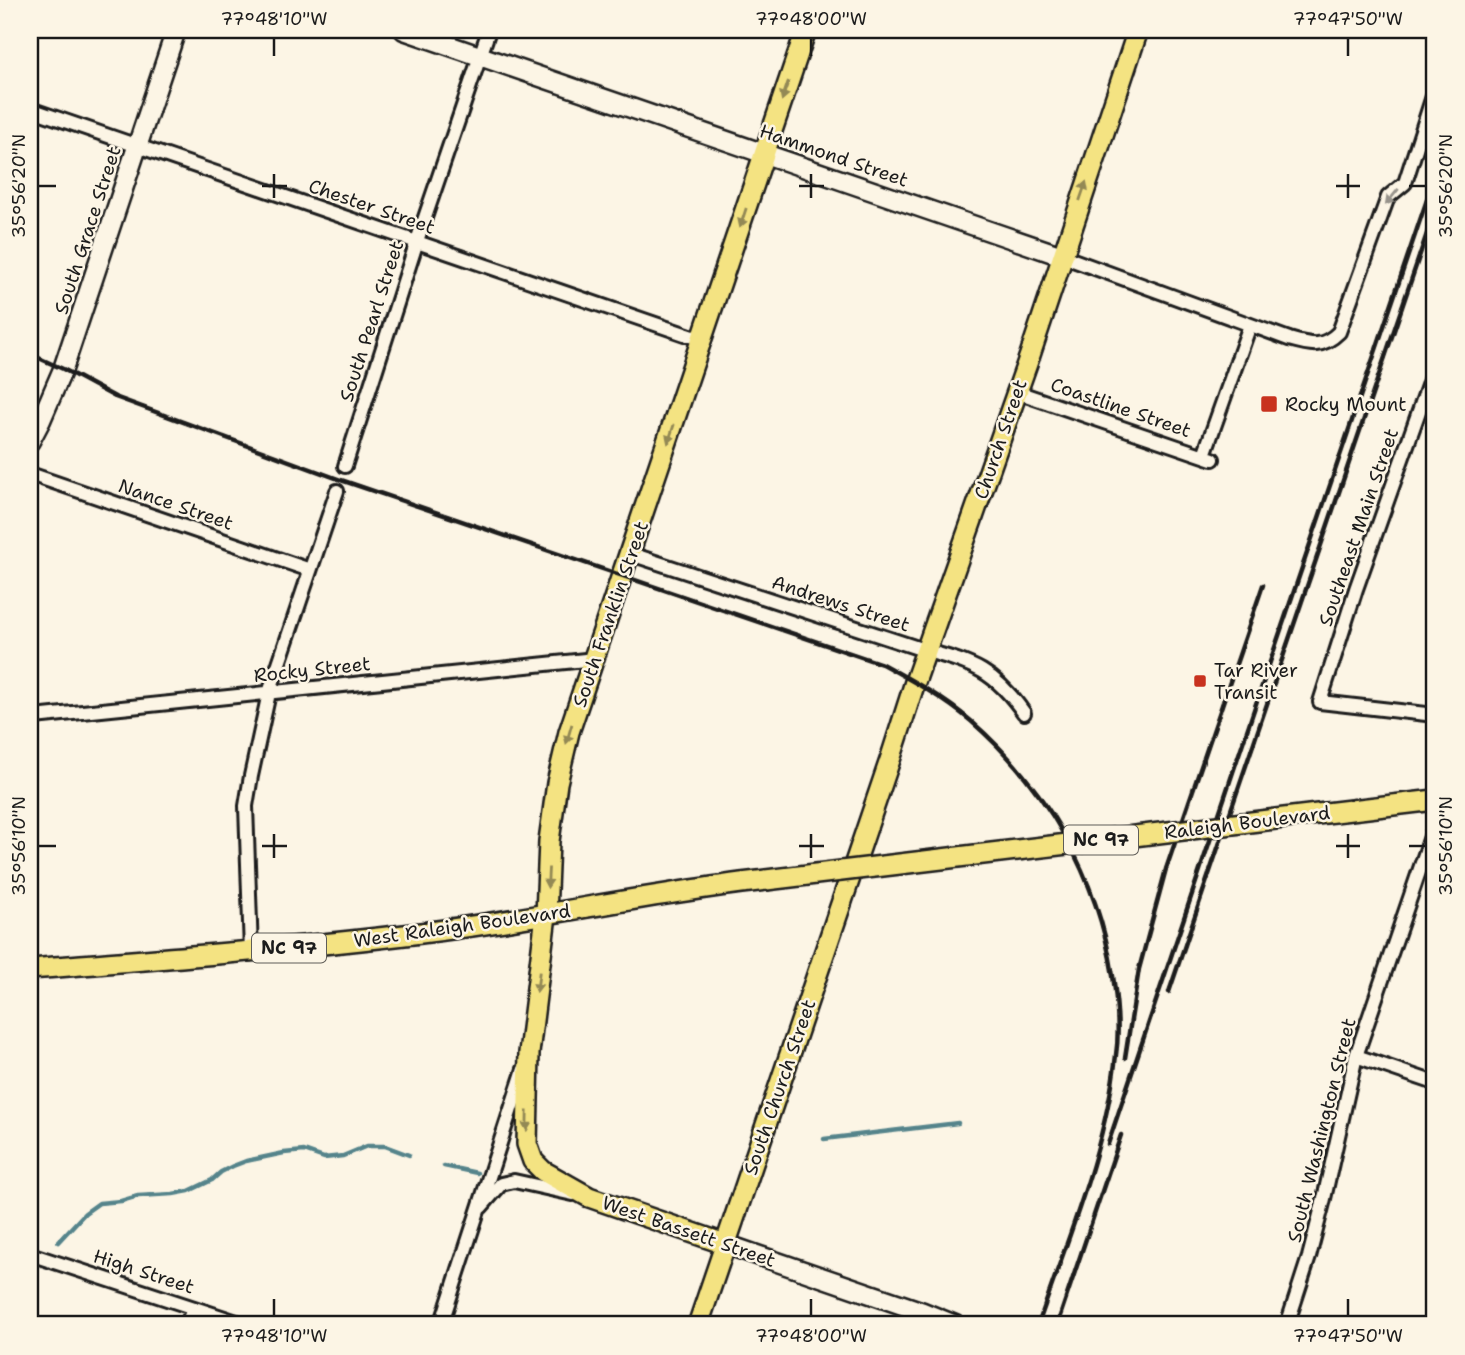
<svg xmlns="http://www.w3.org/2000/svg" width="1465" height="1355" font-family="'Shantell Sans',sans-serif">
<rect width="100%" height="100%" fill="#fcf5e5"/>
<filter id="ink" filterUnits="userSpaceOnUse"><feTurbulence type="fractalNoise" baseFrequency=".0143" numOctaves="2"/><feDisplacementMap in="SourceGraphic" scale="14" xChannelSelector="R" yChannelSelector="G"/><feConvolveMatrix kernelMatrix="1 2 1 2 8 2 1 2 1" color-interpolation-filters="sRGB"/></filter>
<g filter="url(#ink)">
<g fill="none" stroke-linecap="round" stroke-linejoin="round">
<!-- stream -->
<path stroke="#54848b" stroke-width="4.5" d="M 824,1139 L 958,1123
M 444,1166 L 477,1173
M 58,1242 L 85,1213 L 99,1203 L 121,1201 L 138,1196 L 173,1194 L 189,1191 L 212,1180 L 221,1172 L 233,1166 L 246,1161 L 284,1153 L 304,1151 L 324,1158 L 343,1156 L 367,1146 L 385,1146 L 409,1155"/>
<defs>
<path id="street" d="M 30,109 L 702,340
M 1062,256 L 1289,339 C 1310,345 1322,349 1339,332 L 1388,197 L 1405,183 L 1435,90
M 1435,366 L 1356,589 L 1320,702 L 1435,715
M 1017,392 L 1213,459
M 1204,455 L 1250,325
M 345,466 L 417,241 L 489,30
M 30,474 L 310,570
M 631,554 L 927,651 C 974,664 995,671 1024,713
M 34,717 L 595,659
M 251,952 L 246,806 L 251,776 L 269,693 L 337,491
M 1356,1056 L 1435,1083
M 481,1207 L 501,1184 L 514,1181 L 573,1194
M 30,1254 L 246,1325
M 187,1325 L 193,1308
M 441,1325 L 524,1069
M 1287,1325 L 1309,1257 L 1323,1203 L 1356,1056 L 1435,825"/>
<path id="secondary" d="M 404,30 L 1062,256
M 30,441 L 41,420 L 63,369 L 176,30
M 725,1244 L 923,1312 L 955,1325"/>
<path id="primary" d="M 30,969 C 160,959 291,949 421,933 C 536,919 650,893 766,880
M 725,1244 L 589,1197 L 543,1171 L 533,1161 L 527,1144 L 529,1053 L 546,915 L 549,841 L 557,783 L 569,732 L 806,30
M 698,1325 L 891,757 L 915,682 L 1030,355 L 1138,30"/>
</defs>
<!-- street casing -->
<use href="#street" stroke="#1c1c1c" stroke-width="18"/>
<!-- secondary casing -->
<use href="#secondary" stroke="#1c1c1c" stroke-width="23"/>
<!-- primary casing -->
<use href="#primary" stroke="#1c1c1c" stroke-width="24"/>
<!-- street -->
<use href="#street" stroke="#fcf5e5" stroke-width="12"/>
<!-- secondary -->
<use href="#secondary" stroke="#fcf5e5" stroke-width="18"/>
<!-- primary -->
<use href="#primary" stroke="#f4e382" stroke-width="19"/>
<!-- rail -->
<path stroke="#1c1c1c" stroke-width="4.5" d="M 30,354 L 63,369 L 115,397 L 341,480 L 882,664 C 913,681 944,698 971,721 C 1047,787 1098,877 1113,976 C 1117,1002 1120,1029 1116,1055 C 1106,1148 1068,1237 1038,1325
M 1169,992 L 1435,210
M 1125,1058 L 1139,969 L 1166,869 L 1263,585
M 1108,1144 L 1271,659 L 1435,176
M 1057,1325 L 1121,1135"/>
<defs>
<path id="primary-bridge" d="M 766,880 L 1435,800"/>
</defs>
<!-- primary-bridge casing -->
<use href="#primary-bridge" stroke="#1c1c1c" stroke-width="24" stroke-linecap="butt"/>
<!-- primary-bridge -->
<use href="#primary-bridge" stroke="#f4e382" stroke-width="19"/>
</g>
<!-- one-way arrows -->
<defs><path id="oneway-solid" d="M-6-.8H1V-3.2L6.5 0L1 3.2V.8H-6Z" transform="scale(1.75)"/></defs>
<g fill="#938954">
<use href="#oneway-solid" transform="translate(785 91) rotate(109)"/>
<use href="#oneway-solid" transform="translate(1083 191) rotate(-71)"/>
<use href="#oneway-solid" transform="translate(743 218) rotate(108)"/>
<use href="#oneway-solid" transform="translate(671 434) rotate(108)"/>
<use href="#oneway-solid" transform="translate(569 734) rotate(106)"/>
<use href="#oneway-solid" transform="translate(548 878) rotate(93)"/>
<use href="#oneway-solid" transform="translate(538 982) rotate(97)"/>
<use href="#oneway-solid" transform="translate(527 1121) rotate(91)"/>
</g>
<use fill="#97938b" href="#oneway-solid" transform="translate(1392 197) rotate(129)"/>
</g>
<!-- ticks -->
<path fill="none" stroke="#1c1c1c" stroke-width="2.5" d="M 274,38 L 274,56M 811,38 L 811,56M 1348,38 L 1348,56M 274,174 L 274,198M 811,174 L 811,198M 1348,174 L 1348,198M 38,186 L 56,186M 262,186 L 287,186M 799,186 L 824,186M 1336,186 L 1360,186M 1409,186 L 1426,186M 274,834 L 274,858M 811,834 L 811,858M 1348,834 L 1348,858M 38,846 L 56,846M 262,846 L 287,846M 799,846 L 824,846M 1336,846 L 1360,846M 1409,846 L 1426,846M 274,1299 L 274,1316M 811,1299 L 811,1316M 1348,1299 L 1348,1316"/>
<!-- markers -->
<g fill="#c8321e" stroke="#fcf5e5" stroke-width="2.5">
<rect x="1260" y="395" width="18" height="18" rx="3.5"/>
<rect x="1193" y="674" width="14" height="14" rx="3.5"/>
</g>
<g text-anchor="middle" stroke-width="5" stroke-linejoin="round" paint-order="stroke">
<!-- shield labels -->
<g fill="#fcf5e5" stroke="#5f5d58" stroke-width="2">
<rect x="1064" y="825.5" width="74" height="29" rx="5"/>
<rect x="252" y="933.5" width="74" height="29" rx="5"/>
</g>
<g font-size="18" font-weight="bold" fill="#1c1c1c">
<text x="1101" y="846">NC 97</text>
<text x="289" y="954">NC 97</text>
</g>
<!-- street labels -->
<g font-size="19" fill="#1c1c1c" stroke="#fcf5e5">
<text transform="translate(834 155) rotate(19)" y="7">Hammond Street</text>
<text transform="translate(372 206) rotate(19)" y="7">Chester Street</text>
<text transform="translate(87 230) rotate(-72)" y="7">South Grace Street</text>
<text transform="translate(371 321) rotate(-72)" y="7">South Pearl Street</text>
<text transform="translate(1121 407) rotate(19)" y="7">Coastline Street</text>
<text transform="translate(1000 439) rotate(-71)" y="7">Church Street</text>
<text transform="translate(176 504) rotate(19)" y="7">Nance Street</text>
<text transform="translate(1358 527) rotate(-71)" y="7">Southeast Main Street</text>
<text transform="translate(841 603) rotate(18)" y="7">Andrews Street</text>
<text transform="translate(610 614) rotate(-71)" y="7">South Franklin Street</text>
<text transform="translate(312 669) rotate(-6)" y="7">Rocky Street</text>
<text transform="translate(1247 822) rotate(-7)" y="7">Raleigh Boulevard</text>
<text transform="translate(462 925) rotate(-8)" y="7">West Raleigh Boulevard</text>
<text transform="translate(779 1087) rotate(-71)" y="7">South Church Street</text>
<text transform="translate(1321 1130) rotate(-76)" y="7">South Washington Street</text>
<text transform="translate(689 1231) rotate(19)" y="7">West Bassett Street</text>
<text transform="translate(144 1271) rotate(18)" y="7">High Street</text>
</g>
<!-- poi labels -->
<g font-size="19" fill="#1c1c1c" stroke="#fcf5e5" text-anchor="start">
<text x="1285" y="411">Rocky Mount</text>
<text x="1214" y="677">Tar River<tspan x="1214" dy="22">Transit</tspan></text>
</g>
</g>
<!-- margin -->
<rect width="1465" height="1355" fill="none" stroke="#fcf5e5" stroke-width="77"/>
<rect x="38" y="38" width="1388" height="1278" fill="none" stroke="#1c1c1c" stroke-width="2.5"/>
<g font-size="18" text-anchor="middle" fill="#1c1c1c">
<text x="274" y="25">77°48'10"W</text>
<text x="811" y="25">77°48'00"W</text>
<text x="1348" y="25">77°47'50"W</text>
<text transform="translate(19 186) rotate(-90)" y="6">35°56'20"N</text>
<text transform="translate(1446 186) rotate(-90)" y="6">35°56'20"N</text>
<text transform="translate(19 846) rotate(-90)" y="6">35°56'10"N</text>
<text transform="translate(1446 846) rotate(-90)" y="6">35°56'10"N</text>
<text x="274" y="1342">77°48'10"W</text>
<text x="811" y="1342">77°48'00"W</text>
<text x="1348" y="1342">77°47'50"W</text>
</g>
</svg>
